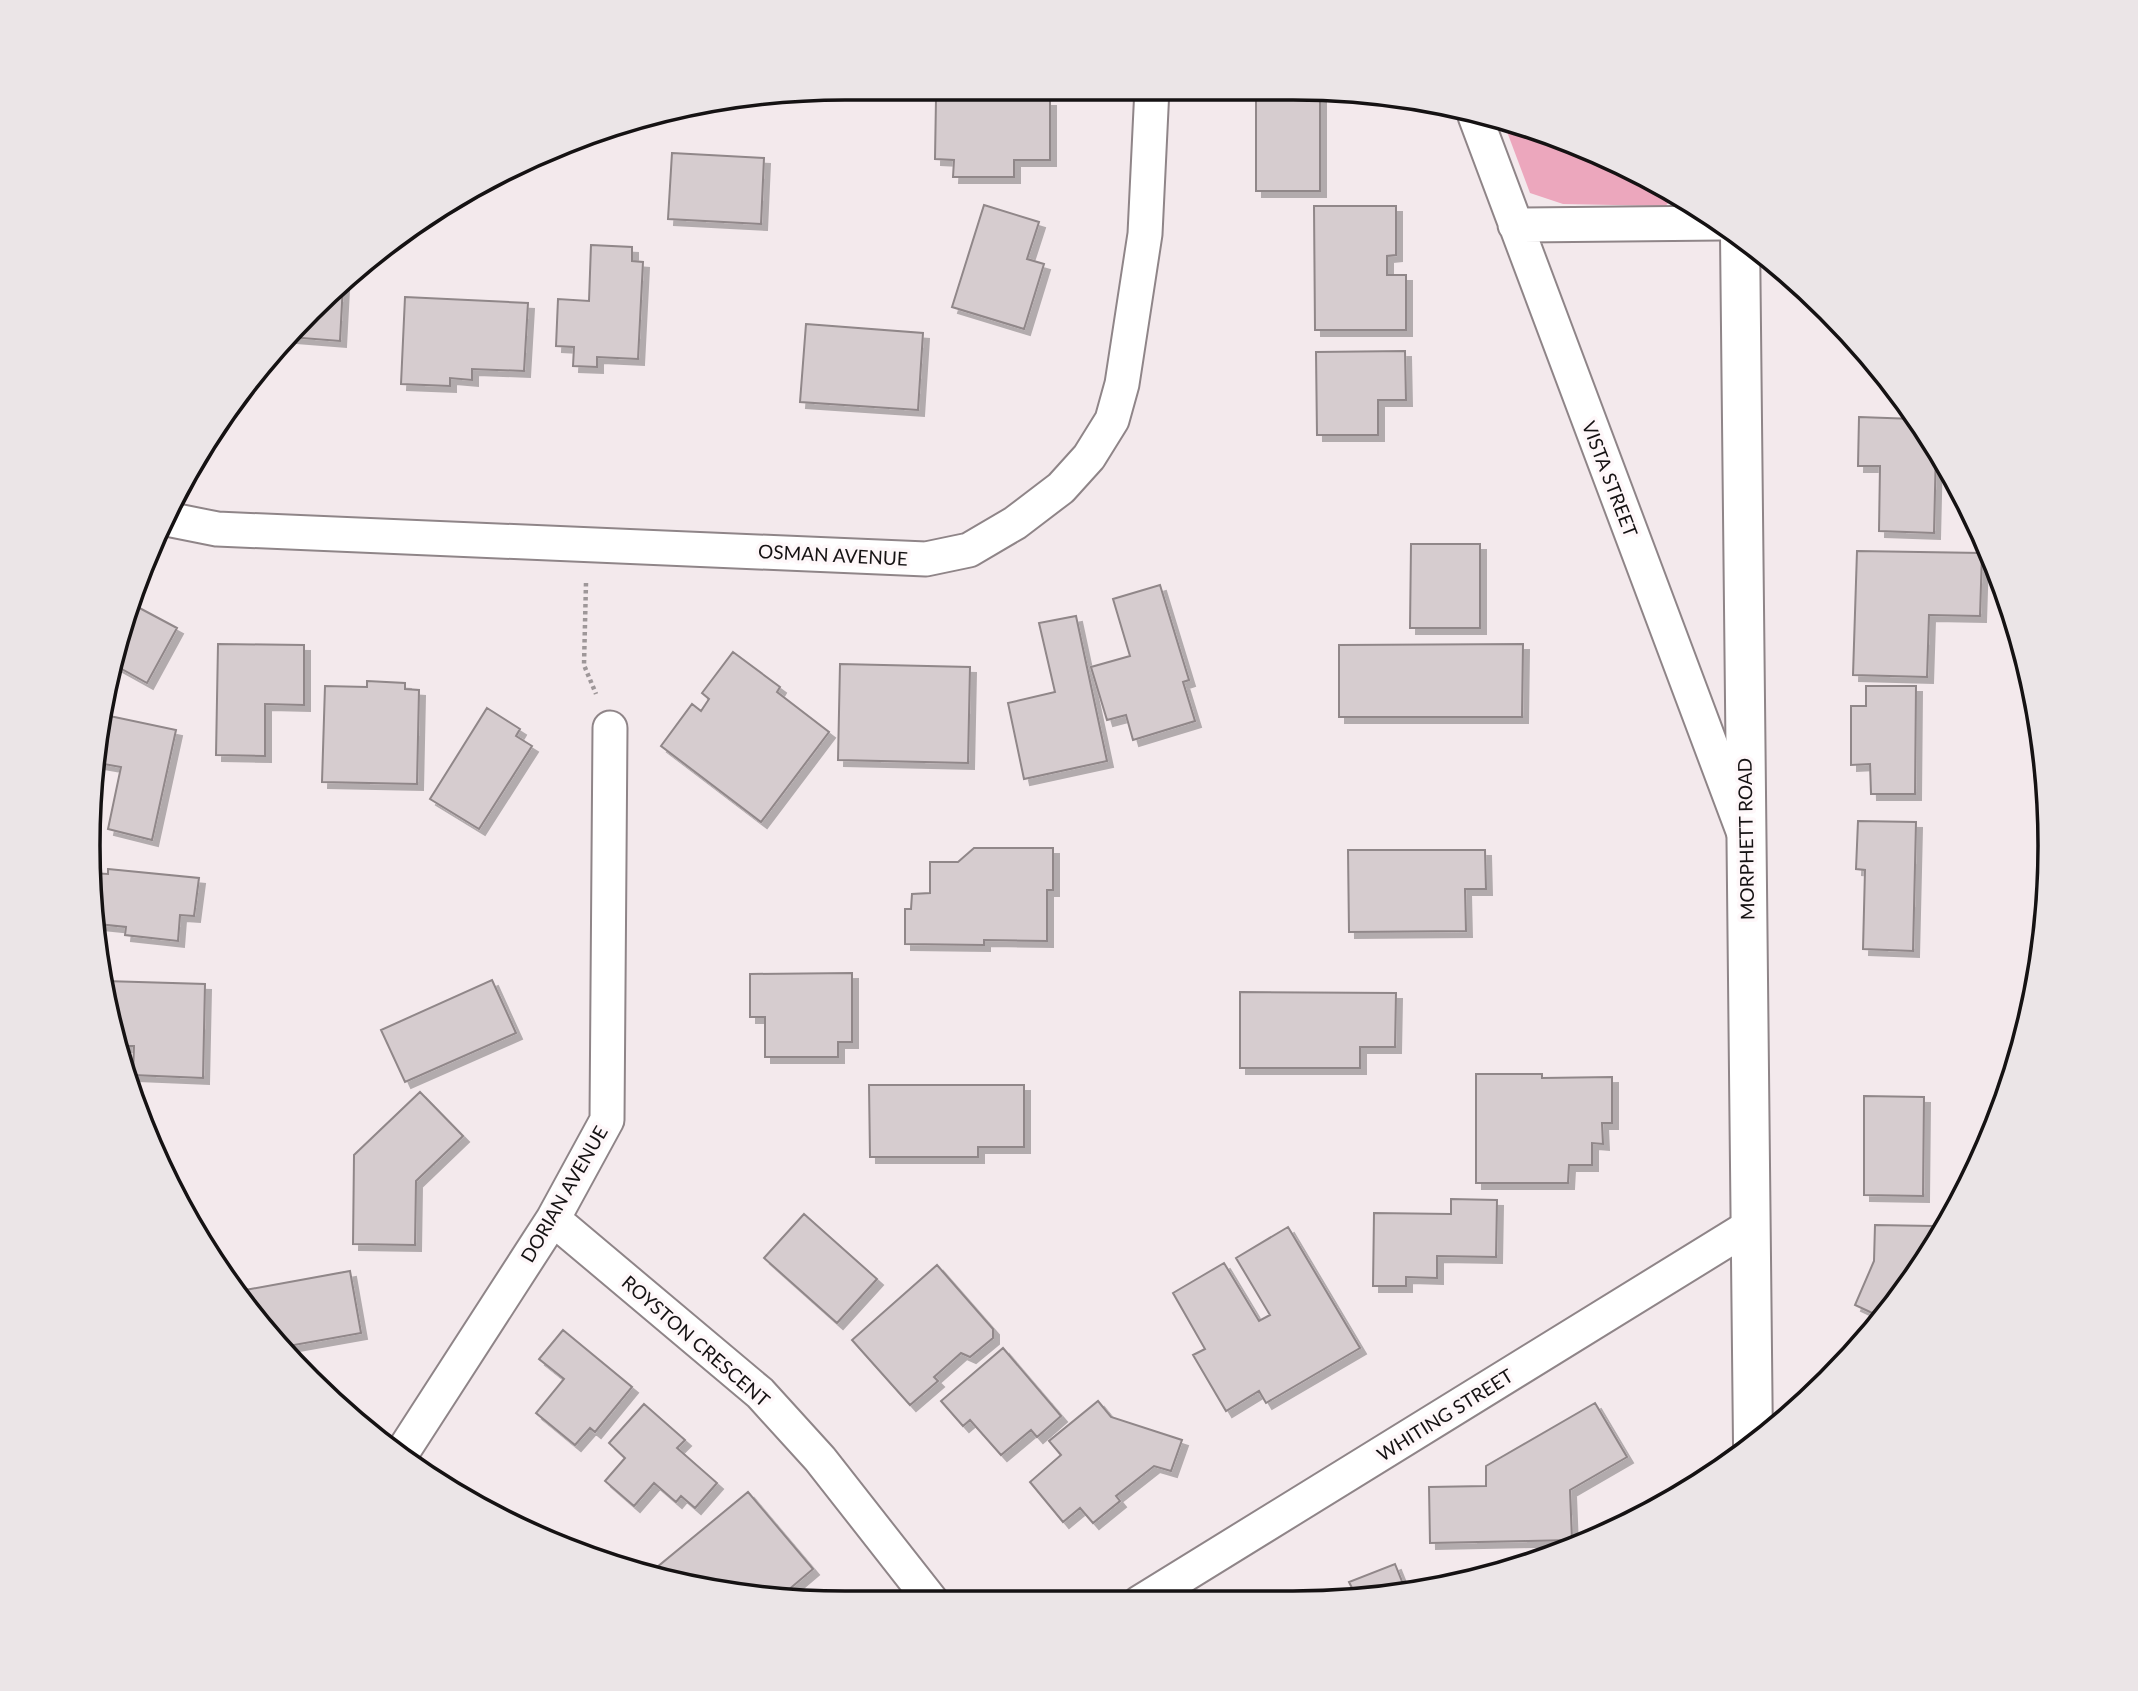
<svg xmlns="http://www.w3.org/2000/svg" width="2138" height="1691" font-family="Lato,sans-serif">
<defs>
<filter id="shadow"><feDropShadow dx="6" dy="6" stdDeviation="0" flood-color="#0004"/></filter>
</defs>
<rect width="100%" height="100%" fill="#f3e9ec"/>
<!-- green -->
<path fill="#eca7bd" d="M 1503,121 L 1537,128 L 1679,194 L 1665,206 L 1563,204 L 1530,193 Z"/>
<!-- building -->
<path fill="#d6cccf" stroke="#908789" stroke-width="2" filter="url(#shadow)" d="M 1256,89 L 1320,89 L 1320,191 L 1256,191 Z
M 936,99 L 1050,100 L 1050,160 L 1014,160 L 1014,177 L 953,177 L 954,160 L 935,159 Z
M 672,153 L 764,158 L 761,224 L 668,219 Z
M 984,205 L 1039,222 L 1027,259 L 1044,264 L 1024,329 L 952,307 Z
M 1314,206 L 1396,206 L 1396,255 L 1387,256 L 1387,275 L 1406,275 L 1406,330 L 1315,330 Z
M 591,245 L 632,247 L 632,261 L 643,262 L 638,359 L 597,357 L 597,367 L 573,366 L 574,347 L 556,346 L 558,299 L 589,301 Z
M 343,284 L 340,341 L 289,337 L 309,310 Z
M 405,297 L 528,303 L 524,371 L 472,369 L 472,380 L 450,378 L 450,386 L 401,384 Z
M 806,324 L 923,333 L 918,410 L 800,402 Z
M 1405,351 L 1406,400 L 1378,400 L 1378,435 L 1317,435 L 1316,352 Z
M 1859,417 L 1915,419 L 1936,448 L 1934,533 L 1879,531 L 1880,466 L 1858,466 Z
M 1411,544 L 1480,544 L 1480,628 L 1410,628 Z
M 1857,551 L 1982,553 L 1980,616 L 1929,615 L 1927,677 L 1853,675 Z
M 1160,585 L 1189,680 L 1183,682 L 1195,721 L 1133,740 L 1126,715 L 1107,720 L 1091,667 L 1130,656 L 1113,599 Z
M 132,604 L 177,628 L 147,683 L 111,663 L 113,650 Z
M 1076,616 L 1107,761 L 1024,779 L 1008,703 L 1055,692 L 1039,623 Z
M 218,644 L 304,645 L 304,705 L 265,704 L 265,756 L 216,755 Z
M 1523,644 L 1522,717 L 1339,717 L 1339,645 Z
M 733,652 L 780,687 L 777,692 L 829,732 L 761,822 L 661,746 L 692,704 L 701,711 L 709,699 L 702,693 Z
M 840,664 L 970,667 L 968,763 L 838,760 Z
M 367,681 L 405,683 L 405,689 L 419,690 L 417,784 L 322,782 L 325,686 L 367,687 Z
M 1866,686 L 1916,686 L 1915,794 L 1871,794 L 1870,764 L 1851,765 L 1851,706 L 1866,706 Z
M 487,708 L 520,729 L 516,736 L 532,746 L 479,829 L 430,799 Z
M 105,715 L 176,730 L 152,840 L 108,829 L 121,767 L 98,763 Z
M 1858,821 L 1916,822 L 1913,951 L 1863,949 L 1865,870 L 1856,869 Z
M 974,848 L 1053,848 L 1053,890 L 1047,890 L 1047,941 L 984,940 L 984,945 L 905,944 L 905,909 L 911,909 L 912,894 L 930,893 L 930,862 L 958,862 Z
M 1348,850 L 1485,850 L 1486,889 L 1465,889 L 1466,931 L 1349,932 Z
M 108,869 L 199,878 L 194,916 L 180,915 L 178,941 L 125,935 L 126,927 L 98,924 L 91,873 L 108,874 Z
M 852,973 L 852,1042 L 838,1042 L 838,1057 L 765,1057 L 765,1017 L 750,1017 L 750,974 Z
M 492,980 L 516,1033 L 405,1082 L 381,1030 Z
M 105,981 L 205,984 L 203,1078 L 133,1075 L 134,1046 L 115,1046 L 113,1042 Z
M 1240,992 L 1396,993 L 1395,1047 L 1360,1047 L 1360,1068 L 1240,1068 Z
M 1476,1074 L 1542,1074 L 1542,1078 L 1612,1077 L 1612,1123 L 1602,1123 L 1603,1144 L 1592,1143 L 1592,1165 L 1569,1165 L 1568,1183 L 1476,1183 Z
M 869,1085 L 1024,1085 L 1024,1147 L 978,1147 L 978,1157 L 870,1157 Z
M 420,1092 L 463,1136 L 416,1181 L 415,1245 L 353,1244 L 354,1155 Z
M 1864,1096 L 1924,1097 L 1923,1196 L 1864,1195 Z
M 1451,1199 L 1497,1200 L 1496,1257 L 1437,1256 L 1437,1278 L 1406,1277 L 1406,1286 L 1373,1286 L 1374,1213 L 1451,1214 Z
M 804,1214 L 877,1279 L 837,1323 L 764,1258 Z
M 1875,1225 L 1933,1226 L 1933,1244 L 1894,1307 L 1883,1318 L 1855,1305 L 1874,1261 Z
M 1288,1227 L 1360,1348 L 1266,1403 L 1259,1391 L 1226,1411 L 1193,1355 L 1205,1349 L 1173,1293 L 1224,1263 L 1259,1321 L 1270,1315 L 1236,1258 Z
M 937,1265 L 993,1329 L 993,1338 L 970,1357 L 961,1353 L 934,1377 L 938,1381 L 910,1405 L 852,1340 Z
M 350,1271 L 361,1333 L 283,1347 L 240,1291 Z
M 563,1330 L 632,1387 L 595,1432 L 590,1428 L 575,1445 L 536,1413 L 564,1379 L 539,1359 Z
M 1003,1348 L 1061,1416 L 1037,1437 L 1031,1430 L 1001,1455 L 970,1420 L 963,1426 L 941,1401 Z
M 1098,1401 L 1111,1417 L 1182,1440 L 1171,1471 L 1154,1466 L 1116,1496 L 1120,1501 L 1093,1523 L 1080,1508 L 1063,1522 L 1030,1482 L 1061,1455 L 1049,1441 Z
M 1595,1403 L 1627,1457 L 1570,1490 L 1572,1540 L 1430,1543 L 1429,1487 L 1486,1486 L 1486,1466 Z
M 644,1404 L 685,1440 L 677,1448 L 717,1483 L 695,1508 L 681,1496 L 676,1502 L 654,1483 L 634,1506 L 605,1481 L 625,1458 L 609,1443 Z
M 748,1492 L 813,1569 L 780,1597 L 747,1594 L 740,1585 L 732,1592 L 698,1589 L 665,1579 L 656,1568 Z
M 1395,1564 L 1405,1589 L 1342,1602 L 1322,1602 L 1353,1590 L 1349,1582 Z"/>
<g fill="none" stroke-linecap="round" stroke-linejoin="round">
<defs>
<path id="minor" d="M 1475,116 L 1743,831
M 1515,225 L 1722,223
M 167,519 L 217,529 L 926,559 L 969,550 L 1015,523 L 1061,488 L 1089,457 L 1112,420 L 1122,384 L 1145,234 L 1152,88
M 553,1219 L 760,1393 L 820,1459 L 933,1603
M 400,1456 L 553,1219 L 607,1120 L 610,728
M 1139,1603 L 1750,1226"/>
<path id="secondary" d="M 1740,235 L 1753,1444"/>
</defs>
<!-- minor casing -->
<use href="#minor" stroke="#8f8588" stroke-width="37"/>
<!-- secondary casing -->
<use href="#secondary" stroke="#8f8588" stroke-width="42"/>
<!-- path -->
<path stroke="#9e9799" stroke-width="4.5" stroke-dasharray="3.5 3.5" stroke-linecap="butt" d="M 586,583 L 584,665 L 596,694"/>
<!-- minor -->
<use href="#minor" stroke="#fff" stroke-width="33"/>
<!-- secondary -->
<use href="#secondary" stroke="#fff" stroke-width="38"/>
</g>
<g text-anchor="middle" stroke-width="7" stroke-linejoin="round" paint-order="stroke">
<!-- street labels -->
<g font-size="19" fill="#151213" stroke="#fef7f9">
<text transform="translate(1610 479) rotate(69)" y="7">VISTA STREET</text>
<text transform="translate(833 555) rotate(3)" y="7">OSMAN AVENUE</text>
<text transform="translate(1746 839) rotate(-91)" y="7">MORPHETT ROAD</text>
<text transform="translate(564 1194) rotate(-60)" y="7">DORIAN AVENUE</text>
<text transform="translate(696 1341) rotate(41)" y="7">ROYSTON CRESCENT</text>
<text transform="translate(1445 1415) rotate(-32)" y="7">WHITING STREET</text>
</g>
</g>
<!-- crop -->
<path d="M0 0H2138V1691H0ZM845 100H1293A745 745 0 0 1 2038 845V846A745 745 0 0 1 1293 1591H845A745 745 0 0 1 100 846V845A745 745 0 0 1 845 100Z" fill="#ebe5e7" fill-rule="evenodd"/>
<path fill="none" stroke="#151213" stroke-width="3.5" d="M845 100H1293A745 745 0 0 1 2038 845V846A745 745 0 0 1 1293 1591H845A745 745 0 0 1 100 846V845A745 745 0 0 1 845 100Z"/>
</svg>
